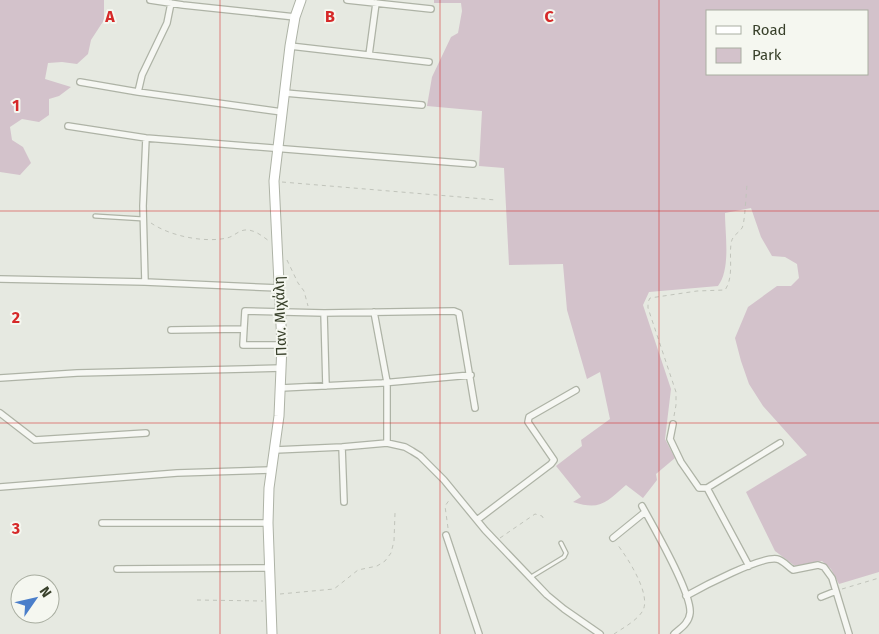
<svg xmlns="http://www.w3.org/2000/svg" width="879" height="634" font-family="'Fira Sans',sans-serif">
<rect width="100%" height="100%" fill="#e6e9e1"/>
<!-- green -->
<path fill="#d3c2cb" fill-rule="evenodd" d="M 0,0 L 104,0 L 104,20 L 91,40 L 88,54 L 77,64 L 62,62 L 48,63 L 45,79 L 71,87 L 59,96 L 49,99 L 49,115 L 39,122 L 22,119 L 10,127 L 12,140 L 23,147 L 31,163 L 20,175 L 0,172 Z
M 434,0 L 879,0 L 879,572 L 839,584 L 831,569 L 822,561 L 795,566 L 775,551 L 746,492 L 807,455 L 763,406 L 749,384 L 741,361 L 735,338 L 748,307 L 777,286 L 791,286 L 799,278 L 797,264 L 785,257 L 772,256 L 761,237 L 751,208 L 725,213 C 725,234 731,269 718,286 L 649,292 L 643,305 L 671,389 L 665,439 L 675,458 L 656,474 L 657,480 L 643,498 L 626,485 C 606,502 601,511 573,502 L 581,497 L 556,466 L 582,446 L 581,440 L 610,419 L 600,372 L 587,379 L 567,310 L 563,264 L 509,265 L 504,168 L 479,166 L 482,111 L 427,106 L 432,77 L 451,37 L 458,33 L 462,11 L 461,3 L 434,3 ZM 708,11 L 868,11 L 868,74 L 708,74 Z"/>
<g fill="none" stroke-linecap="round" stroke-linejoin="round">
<defs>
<path id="lane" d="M 95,216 L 144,219
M 531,577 L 564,557 L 566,553 L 561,543"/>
<path id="street" d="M 150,0 L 183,5 L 295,17
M 347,0 L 431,9
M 290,46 L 429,62
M 369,55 L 376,3
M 80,82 L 138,92 L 282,112
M 138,92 L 142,75 L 167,23 L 171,3
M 285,93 L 422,105
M 68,126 L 146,138 L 473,164
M 0,279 L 145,282 L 279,288
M 145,282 L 143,206 L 146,138
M 374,312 L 387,382 L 387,443
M 324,313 L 326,386
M 171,330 L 243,329
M 282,345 L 243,345 L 245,311 L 324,313 L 454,311 L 459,313 L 475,408
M 0,378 L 77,373 L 282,368
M 281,388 L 382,383 L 471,375
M 0,413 L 35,440 L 146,433
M 673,424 L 670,439 L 681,462 L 699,488 L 707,488 L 749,566
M 342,447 L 344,502
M 275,450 L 342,447 L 387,443 L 405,447 L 412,451 L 420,456 L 444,480 L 485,530 L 547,595 L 564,609 L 600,634
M 0,487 L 177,473 L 271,470
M 707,488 L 780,443
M 642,506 C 653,526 692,593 690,613 C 689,623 681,628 674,634
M 477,520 L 551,464 L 554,460 L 528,422 L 529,417 L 576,390
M 102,523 L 268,523
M 446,535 L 479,634
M 613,538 L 645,512
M 117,569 L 269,568
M 686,596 C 702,587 761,556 777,559 C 783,560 788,567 793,570 L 818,565 L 824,567 L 832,578 L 849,634
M 821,597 L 836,591"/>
<path id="secondary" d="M 272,634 L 268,523 L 269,488 L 279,416 L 282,345 L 274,181 L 290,46 L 295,17 L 301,0"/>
</defs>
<!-- lane casing -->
<use href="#lane" stroke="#aeb3a6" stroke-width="5.5"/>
<!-- street casing -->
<use href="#street" stroke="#aeb3a6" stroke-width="8"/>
<!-- secondary casing -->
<use href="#secondary" stroke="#aeb3a6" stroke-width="11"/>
<!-- path -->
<path stroke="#c1c4bb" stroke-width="1" stroke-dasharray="4 4" stroke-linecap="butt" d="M 282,182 L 496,200
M 151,223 C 170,236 204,243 227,238 C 232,237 236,233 241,231 C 251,227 261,235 269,241
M 287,260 L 298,283 L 304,291 L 308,306
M 674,416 L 676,405 L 676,392 L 648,308 L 648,302 L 650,298 L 697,291 L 725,290 C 734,277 729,258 731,244 C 732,235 738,234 742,228 C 745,223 746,193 747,185
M 448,528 L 445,506 L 450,499
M 500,538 L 535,514 L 542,516 L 545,521
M 842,589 L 879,578
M 280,594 L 334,589 L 358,570 L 377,566 L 385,561 L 391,553 L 394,541 L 395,513
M 197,600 L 263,601
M 614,634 C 623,628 636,621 642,612 C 653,596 627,557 617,544"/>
<!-- lane -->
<use href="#lane" stroke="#f6f7f3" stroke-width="3"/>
<!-- street -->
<use href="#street" stroke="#f6f7f3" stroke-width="5.5"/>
<!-- secondary -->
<use href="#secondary" stroke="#fff" stroke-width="9"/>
</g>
<!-- grid -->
<path fill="none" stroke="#d62828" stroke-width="1" stroke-opacity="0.55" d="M 220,0 L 220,634M 440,0 L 440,634M 659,0 L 659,634M 0,211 L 879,211M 0,423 L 879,423"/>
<g text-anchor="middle" stroke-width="4" stroke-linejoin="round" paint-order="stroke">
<!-- street labels -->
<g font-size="15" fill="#38402a" stroke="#f5f7f0">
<text transform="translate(280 316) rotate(-92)" y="5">Παν. Μιχάλη</text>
</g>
</g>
<g font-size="16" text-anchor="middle" font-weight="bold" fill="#d62828" stroke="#f5f7f0" stroke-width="4" stroke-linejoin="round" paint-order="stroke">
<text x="110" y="22">A</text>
<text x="330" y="22">B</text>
<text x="549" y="22">C</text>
<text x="16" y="111">1</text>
<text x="16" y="323">2</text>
<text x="16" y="534">3</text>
</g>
<!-- legend -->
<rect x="706" y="10" width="162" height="65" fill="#f5f7f0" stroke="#a9aea1"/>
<rect x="716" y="26" width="25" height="8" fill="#ffffff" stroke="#a9aea1"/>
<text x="752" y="35" font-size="15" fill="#38402a">Road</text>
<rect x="716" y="48" width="25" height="15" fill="#d3c2cb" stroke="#a9aea1"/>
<text x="752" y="60" font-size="15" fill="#38402a">Park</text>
<!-- north arrow -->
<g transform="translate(35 599) rotate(56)"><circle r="24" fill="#f5f7f0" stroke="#a9aea1"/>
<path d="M0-4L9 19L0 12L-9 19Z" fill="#4a7eca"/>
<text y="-8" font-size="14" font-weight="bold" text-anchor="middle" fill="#38402a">N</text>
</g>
</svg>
